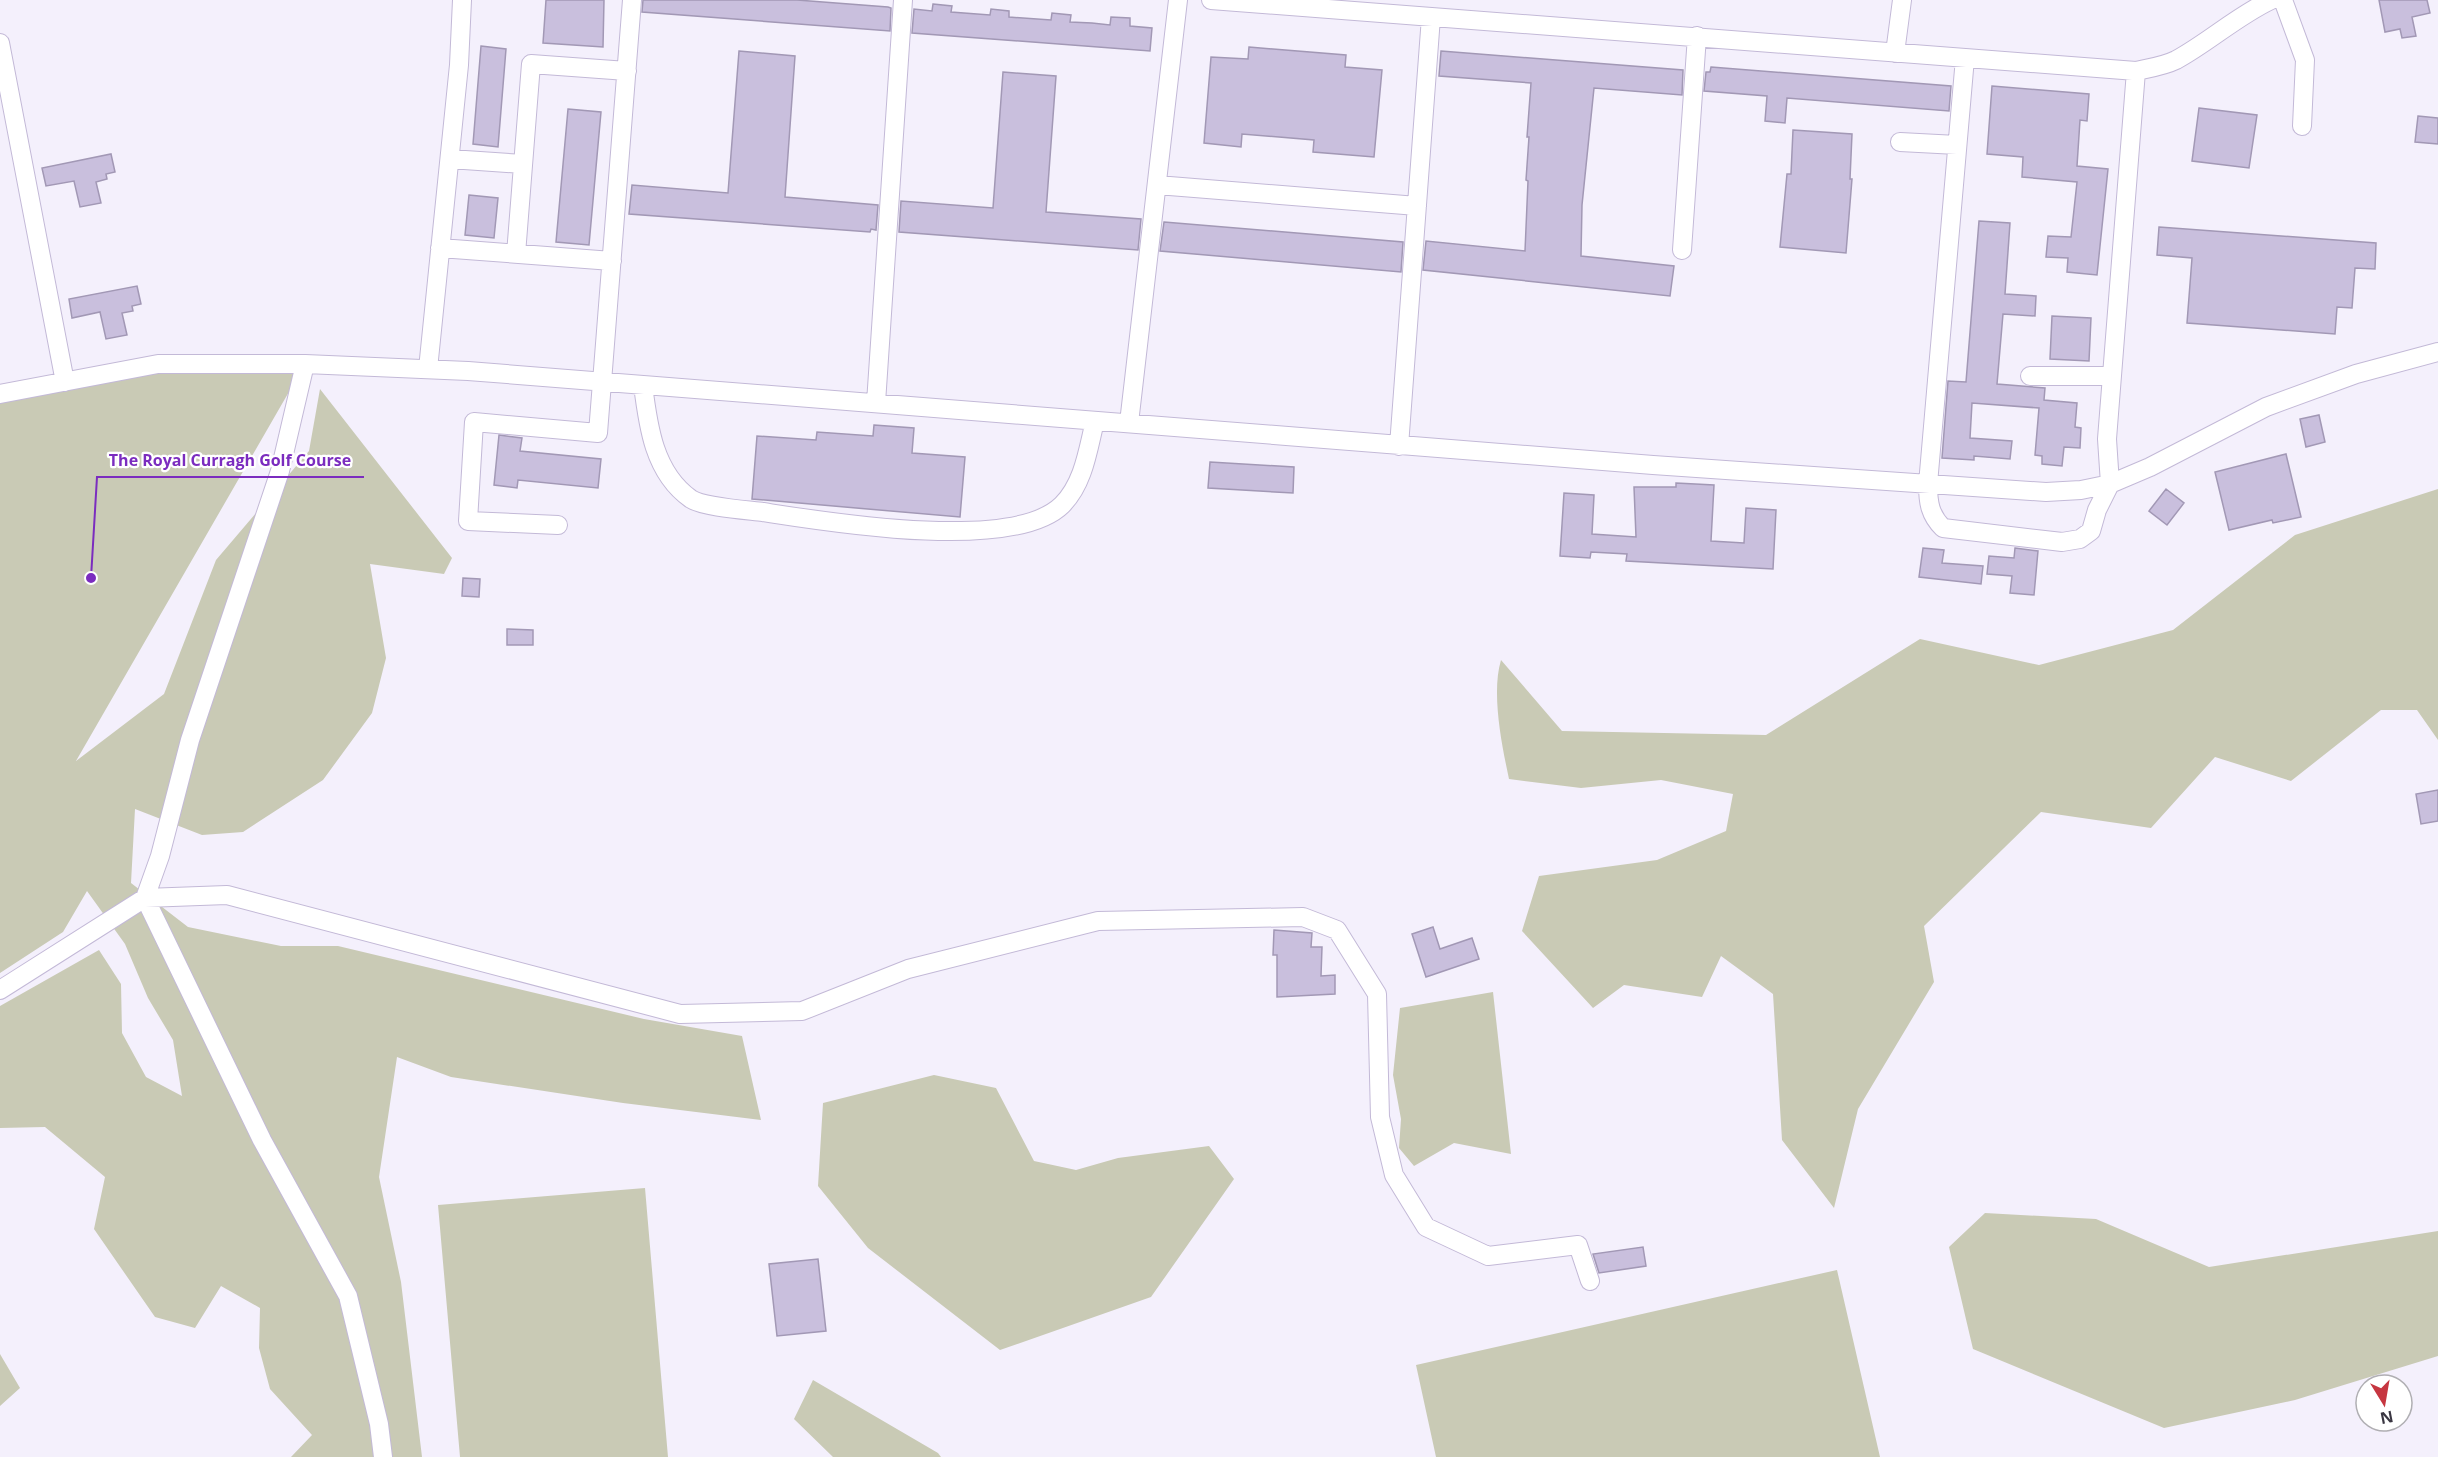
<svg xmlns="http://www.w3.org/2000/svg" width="2438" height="1457" font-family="'Open Sans',sans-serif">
<rect width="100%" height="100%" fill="#f4f0fc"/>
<!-- green -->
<path fill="#c9cab5" d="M 158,364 L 305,364 L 76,761 L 164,694 L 216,560 L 309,451 L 320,389 L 452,558 L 444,574 L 370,564 L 386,658 L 372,713 L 323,780 L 243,832 L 202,835 L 135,809 L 131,883 L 188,927 L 281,946 L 338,946 L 644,1019 L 742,1036 L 761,1120 L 623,1103 L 451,1077 L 397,1057 L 379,1177 L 401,1282 L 422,1457 L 291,1457 L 312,1435 L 270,1389 L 259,1348 L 260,1308 L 221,1286 L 195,1328 L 155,1317 L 94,1229 L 105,1177 L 45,1127 L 0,1128 L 0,1006 L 99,950 L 121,984 L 122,1033 L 146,1077 L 182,1096 L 173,1040 L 148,998 L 125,944 L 87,891 L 63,932 L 0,973 L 0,394 Z
M 2438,489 L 2438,740 L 2417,710 L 2381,710 L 2291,781 L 2215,757 L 2151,828 L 2041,812 L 1924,926 L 1934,982 L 1858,1109 L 1834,1208 L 1782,1140 L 1773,994 L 1721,956 L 1702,997 L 1624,985 L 1593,1008 L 1522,931 L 1539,876 L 1657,860 L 1726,831 L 1733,794 L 1661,780 L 1581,788 L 1509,779 C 1502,746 1491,693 1501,660 L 1562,731 L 1766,735 L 1920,639 L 2039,665 L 2173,630 L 2295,535 Z
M 1493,992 L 1511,1154 L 1454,1143 L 1414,1166 L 1399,1148 L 1401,1119 L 1393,1075 L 1400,1008 Z
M 934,1075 L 996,1088 L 1034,1161 L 1076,1170 L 1118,1158 L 1209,1146 L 1234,1179 L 1151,1297 L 1000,1350 L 868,1248 L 818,1186 L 823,1103 Z
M 645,1188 L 668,1457 L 460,1457 L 438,1205 Z
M 1985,1213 L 2096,1219 L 2209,1267 L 2438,1231 L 2438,1356 L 2295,1400 L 2164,1428 L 1973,1349 L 1949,1247 Z
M 1837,1270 L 1880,1457 L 1436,1457 L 1416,1365 Z
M 0,1354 L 20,1388 L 0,1406 Z
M 813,1380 L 938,1453 L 941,1457 L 833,1457 L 794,1419 Z"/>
<!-- building -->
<path fill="#c9bfdd" stroke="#a298b5" stroke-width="1.5" d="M 546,0 L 604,0 L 603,47 L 543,43 Z
M 643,0 L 797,0 L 888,7 L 891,8 L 890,31 L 642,12 Z
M 2379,0 L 2427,0 L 2430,13 L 2412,17 L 2416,36 L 2402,38 L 2400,29 L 2385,32 Z
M 933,4 L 952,6 L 951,12 L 990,15 L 991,9 L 1009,11 L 1009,17 L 1051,20 L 1052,13 L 1071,15 L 1070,22 L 1092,23 L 1110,25 L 1111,17 L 1130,18 L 1130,26 L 1152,28 L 1150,51 L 912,33 L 914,9 L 932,11 Z
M 481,46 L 506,49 L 498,147 L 473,144 Z
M 1249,47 L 1346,55 L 1345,67 L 1382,70 L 1374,157 L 1313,152 L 1314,140 L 1242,134 L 1241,147 L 1204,143 L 1211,57 L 1248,59 Z
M 739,51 L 795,56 L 785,197 L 878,205 L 876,230 L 871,229 L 870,232 L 629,214 L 632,185 L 728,193 Z
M 1441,51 L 1683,70 L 1682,95 L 1594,88 L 1582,205 L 1581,256 L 1674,266 L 1670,296 L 1423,270 L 1426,241 L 1525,251 L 1528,181 L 1526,180 L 1529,137 L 1527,137 L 1531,83 L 1439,76 Z
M 1711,67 L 1951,86 L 1949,111 L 1787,98 L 1785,123 L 1765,121 L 1767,96 L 1704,91 L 1706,72 L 1710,72 Z
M 1003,72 L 1056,76 L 1046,212 L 1141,219 L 1138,250 L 899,232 L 901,201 L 993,208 Z
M 1992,86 L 2089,94 L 2087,121 L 2080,120 L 2077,166 L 2108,169 L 2097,275 L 2067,272 L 2068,258 L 2046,257 L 2048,236 L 2071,237 L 2077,182 L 2022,177 L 2023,157 L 1987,154 Z
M 2199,108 L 2257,115 L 2249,168 L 2192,161 Z
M 568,109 L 601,112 L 589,245 L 556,242 Z
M 2418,116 L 2438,118 L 2438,144 L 2415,142 Z
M 1793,130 L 1852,134 L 1850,179 L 1852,179 L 1846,253 L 1780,247 L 1787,174 L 1791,174 Z
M 111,154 L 115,172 L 106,174 L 107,179 L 96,182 L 101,203 L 80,207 L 74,181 L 46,186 L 42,168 Z
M 469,195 L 498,198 L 494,238 L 465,235 Z
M 1979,221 L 2010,223 L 2005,294 L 2036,296 L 2035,316 L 2003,314 L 1997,384 L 2045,388 L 2044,400 L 2077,403 L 2075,427 L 2081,428 L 2080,448 L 2064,447 L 2062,466 L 2042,464 L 2042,456 L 2035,455 L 2039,408 L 1972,403 L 1970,438 L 2012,441 L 2010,459 L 1974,456 L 1974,460 L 1942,458 L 1948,381 L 1966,382 Z
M 1164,222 L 1403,242 L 1401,272 L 1160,251 Z
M 2159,227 L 2376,243 L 2375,269 L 2355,268 L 2352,308 L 2337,307 L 2335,334 L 2187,323 L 2192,258 L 2157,255 Z
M 137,286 L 141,304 L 132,306 L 133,311 L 122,313 L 127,335 L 106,339 L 100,312 L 72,318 L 69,299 Z
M 2052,316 L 2091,318 L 2089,361 L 2050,359 Z
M 2319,415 L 2325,442 L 2306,447 L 2300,419 Z
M 874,425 L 914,428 L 912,453 L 965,457 L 960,517 L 752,499 L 757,436 L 816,440 L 817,432 L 873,436 Z
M 499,435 L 522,438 L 520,451 L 601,459 L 598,488 L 518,480 L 517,488 L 494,485 Z
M 2286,454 L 2301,517 L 2273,523 L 2272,520 L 2229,530 L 2215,472 Z
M 1210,462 L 1294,467 L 1293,493 L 1208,488 Z
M 1676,483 L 1714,485 L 1711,541 L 1744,543 L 1746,508 L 1776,510 L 1773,569 L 1626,561 L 1627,554 L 1591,552 L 1590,558 L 1560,556 L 1564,493 L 1594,495 L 1592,534 L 1636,537 L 1634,487 L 1676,487 Z
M 2166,489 L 2184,503 L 2167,525 L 2149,511 Z
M 1923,548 L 1944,550 L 1942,563 L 1983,566 L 1981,584 L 1919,577 Z
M 2015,548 L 2038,551 L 2034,595 L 2010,593 L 2012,576 L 1987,574 L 1989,556 L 2014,558 Z
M 463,578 L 480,579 L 479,597 L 462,596 Z
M 507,629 L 533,630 L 533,645 L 507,645 Z
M 2438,790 L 2438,821 L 2421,824 L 2416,794 Z
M 1433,927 L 1440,949 L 1472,938 L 1479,959 L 1426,977 L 1412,934 Z
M 1274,930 L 1312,933 L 1311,947 L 1322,947 L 1321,976 L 1335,975 L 1335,994 L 1277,997 L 1277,955 L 1273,955 Z
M 1643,1247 L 1646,1266 L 1599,1273 L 1593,1254 Z
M 818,1259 L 826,1331 L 777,1336 L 769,1264 Z"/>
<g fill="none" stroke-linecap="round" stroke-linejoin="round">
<defs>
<path id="minor" d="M 1211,0 L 2136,71 C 2150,68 2164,66 2176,60 C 2209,42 2237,16 2271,0
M 2283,0 L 2305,60 L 2302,126
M 0,43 L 65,382
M 1895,53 L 1902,0
M 1965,58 L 1928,484 C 1928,503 1930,515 1943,528 L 2062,542 L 2080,539 L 2091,531 L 2097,510 L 2110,484 L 2107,439 L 2136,71
M 1900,142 L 1957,145
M 450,159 L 523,164
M 1157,185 L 1417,206
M 440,248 L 612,261
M 1682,250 L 1697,36
M 516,254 L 531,64 L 627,71
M 305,364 L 280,471 L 190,740 L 160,856 L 145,898 L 262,1140 L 348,1296 L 379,1424 L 383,1457
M 428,369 L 459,65 L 462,0
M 2030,376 L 2111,376
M 643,385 C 648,426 654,473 691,499 C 703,507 747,510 763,512 C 828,522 1013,553 1062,505 C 1084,483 1088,449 1095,421
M 0,394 L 158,364 L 305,364 L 468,371 L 1653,465 L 2046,492 L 2081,490 L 2110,484 L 2150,467 L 2266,407 L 2356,374 L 2438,352
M 876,403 L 903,0
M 1129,423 L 1178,0
M 1399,446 L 1431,17
M 558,525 L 468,521 L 474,422 L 598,433 L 632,0
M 0,990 L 145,898 L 227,895 L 680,1014 L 802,1011 L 908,969 L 1098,921 L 1303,917 L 1337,930 L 1377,994 L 1380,1117 L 1394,1175 L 1426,1227 L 1488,1256 L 1578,1245 L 1590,1281"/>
</defs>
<!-- minor casing -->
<use href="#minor" stroke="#c3b9d7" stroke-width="20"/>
<!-- minor -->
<use href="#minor" stroke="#fff" stroke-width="18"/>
</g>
<!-- callouts -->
<path fill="none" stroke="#7b2cbf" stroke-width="2" d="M91 578L97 477H364"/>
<circle fill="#7b2cbf" stroke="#fff" stroke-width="2" cx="91" cy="578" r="6"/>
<g font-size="16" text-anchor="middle" font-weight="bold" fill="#7b2cbf" stroke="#fff" stroke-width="4.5" stroke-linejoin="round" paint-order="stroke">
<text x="230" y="466">The Royal Curragh Golf Course</text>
</g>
<!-- north arrow -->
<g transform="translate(2384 1403) rotate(169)"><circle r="28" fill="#ffffff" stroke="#b0afb3" stroke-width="1.5"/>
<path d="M0-4.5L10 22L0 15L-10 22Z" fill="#c63640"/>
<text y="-9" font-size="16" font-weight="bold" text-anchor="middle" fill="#3a3642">N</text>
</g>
</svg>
